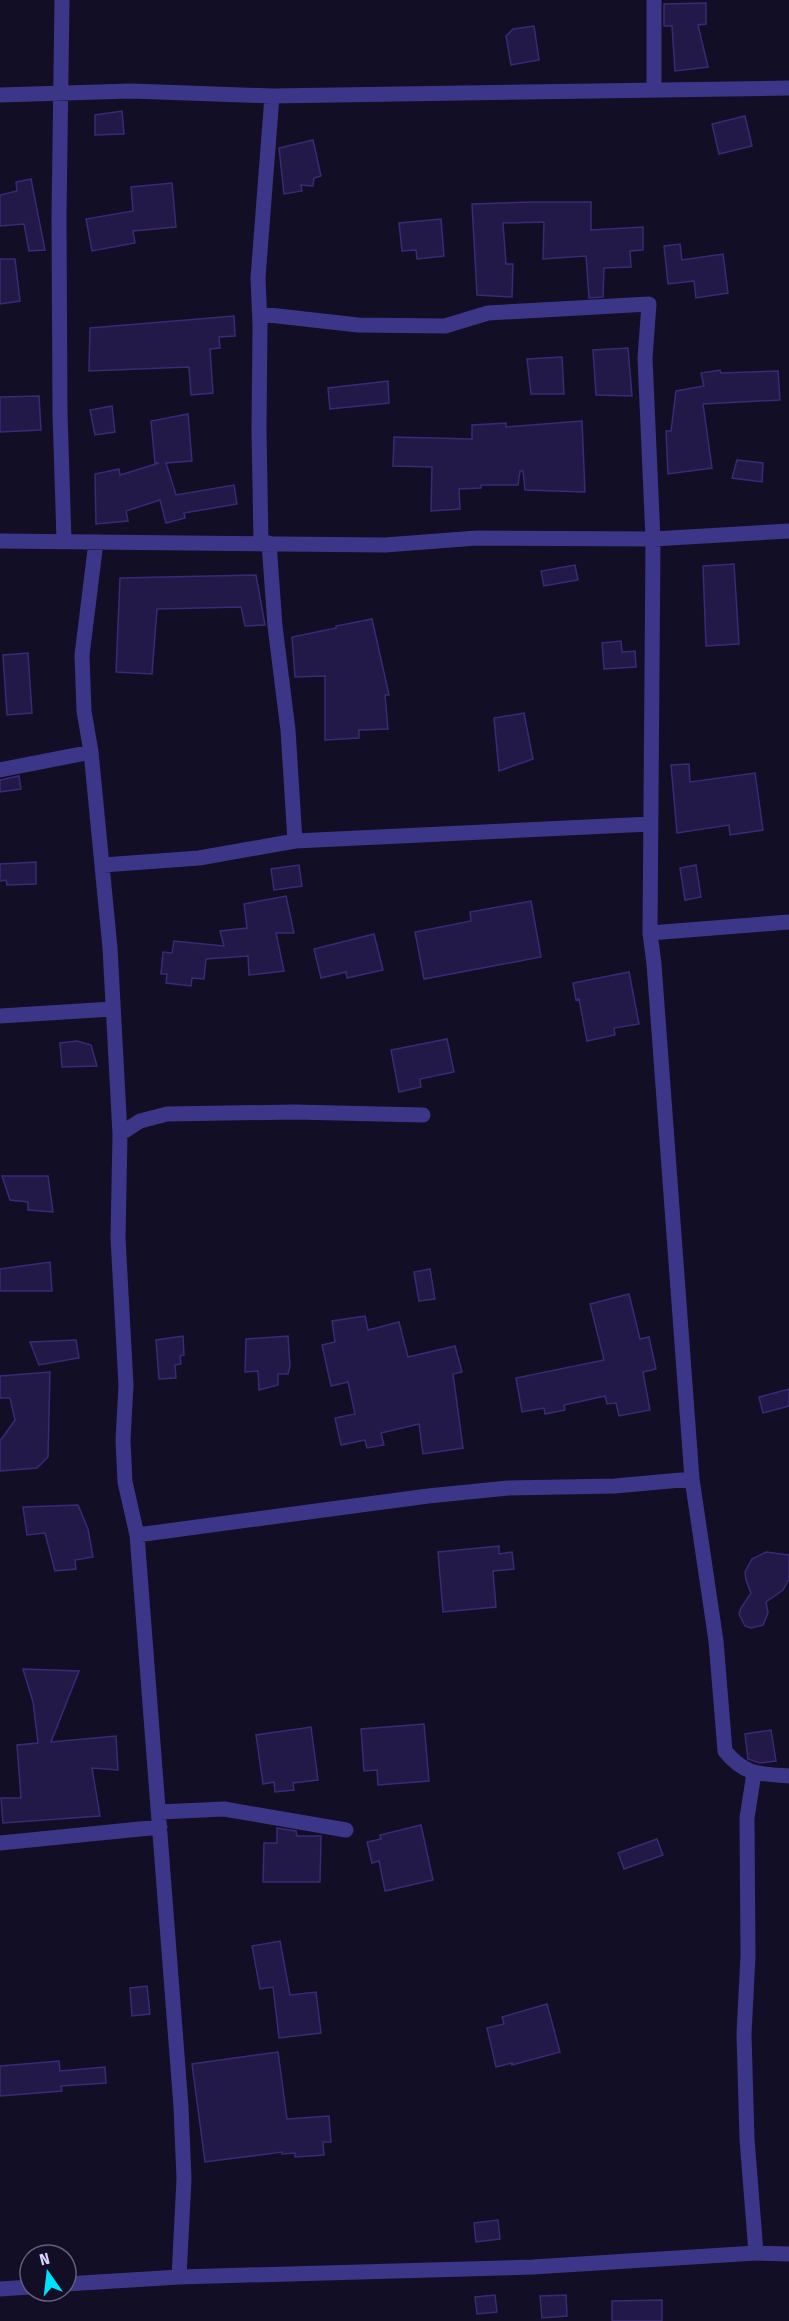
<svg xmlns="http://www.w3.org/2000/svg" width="789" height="2321" font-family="'Fira Sans Condensed',sans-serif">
<rect width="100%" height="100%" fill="#120e26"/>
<!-- building -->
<path fill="#231948" stroke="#3a2a75" stroke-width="1.5" d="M 706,3 L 706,24 L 698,25 L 708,67 L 675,71 L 672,26 L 664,26 L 664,4 Z
M 534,26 L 539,60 L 511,65 L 506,36 L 513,29 Z
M 122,111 L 124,134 L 95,135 L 95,115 Z
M 745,116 L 752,146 L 719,154 L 712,124 Z
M 313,140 L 321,176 L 314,178 L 313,186 L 301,185 L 302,191 L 284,194 L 279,148 Z
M 31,179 L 45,250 L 29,251 L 24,224 L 0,226 L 0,195 L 17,191 L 16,182 Z
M 172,183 L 176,227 L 133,231 L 135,243 L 92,251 L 86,219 L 133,211 L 131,187 Z
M 531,202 L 591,202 L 591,230 L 643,227 L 643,250 L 630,251 L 631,267 L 604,268 L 603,297 L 589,298 L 586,256 L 543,259 L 544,222 L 503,223 L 506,264 L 513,264 L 512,297 L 477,295 L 472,204 Z
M 441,219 L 444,256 L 417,259 L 416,250 L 402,251 L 399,223 Z
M 680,244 L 682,260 L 723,254 L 728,293 L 696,298 L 694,281 L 668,284 L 664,246 Z
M 0,259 L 15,259 L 20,301 L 0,304 Z
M 234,316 L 235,336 L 219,337 L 220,348 L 210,349 L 213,393 L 191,395 L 189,367 L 89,371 L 90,328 Z
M 628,348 L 632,396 L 596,395 L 593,350 Z
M 562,357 L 564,394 L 531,394 L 527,359 Z
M 720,370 L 721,373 L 778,371 L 780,400 L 703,404 L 712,468 L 668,474 L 666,431 L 671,431 L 676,391 L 704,386 L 701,373 Z
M 388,381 L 389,403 L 330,409 L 328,388 Z
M 39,396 L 41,430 L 0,432 L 0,397 Z
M 112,406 L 115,432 L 95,435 L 90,410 Z
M 188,414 L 192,461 L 166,463 L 176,495 L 234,485 L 237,504 L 184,513 L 185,518 L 166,523 L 160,500 L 126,511 L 128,521 L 96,524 L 95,474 L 119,469 L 120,475 L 159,463 L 155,463 L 151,421 Z
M 582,421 L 585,492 L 525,490 L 523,471 L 520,471 L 518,485 L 481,485 L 481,488 L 459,489 L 460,509 L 431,511 L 432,467 L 393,466 L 394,437 L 472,439 L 472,425 L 506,423 L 506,427 Z
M 737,460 L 763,463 L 762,482 L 732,478 Z
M 734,564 L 739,644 L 706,646 L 703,566 Z
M 575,565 L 578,580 L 544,586 L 541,571 Z
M 256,575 L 265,625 L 245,626 L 241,607 L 157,609 L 152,674 L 116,672 L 120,578 Z
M 372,619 L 389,695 L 385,695 L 388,729 L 359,730 L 359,738 L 325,740 L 325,676 L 295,677 L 292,637 L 336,628 L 336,626 Z
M 621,641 L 622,652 L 635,651 L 636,667 L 604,669 L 602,643 Z
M 28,653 L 32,713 L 7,715 L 3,655 Z
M 524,713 L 533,759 L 499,771 L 494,718 Z
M 689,764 L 690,782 L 755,773 L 763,830 L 730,835 L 729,825 L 677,833 L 671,765 Z
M 19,776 L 21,789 L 0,792 L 0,780 Z
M 36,862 L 36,884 L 7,885 L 6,880 L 0,881 L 0,864 Z
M 299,865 L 302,886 L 274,890 L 271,869 Z
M 696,865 L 701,897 L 685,900 L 680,868 Z
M 286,896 L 294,933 L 276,933 L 284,971 L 249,975 L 248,956 L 206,959 L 204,979 L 192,978 L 191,986 L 166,983 L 167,974 L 161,974 L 163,952 L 172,953 L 174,941 L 224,946 L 220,931 L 247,928 L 244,904 Z
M 531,901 L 541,957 L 424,979 L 415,932 L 471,921 L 470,912 Z
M 374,934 L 383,970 L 347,978 L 346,972 L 321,978 L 314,949 Z
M 629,972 L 639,1024 L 614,1028 L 615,1035 L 587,1041 L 579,999 L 576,1000 L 573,983 Z
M 447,1039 L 454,1072 L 420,1079 L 421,1087 L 399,1092 L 391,1050 Z
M 77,1041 L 91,1045 L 97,1066 L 62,1067 L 60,1043 Z
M 2,1176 L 48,1176 L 53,1212 L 28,1210 L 28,1202 L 10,1200 Z
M 50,1262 L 52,1291 L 0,1291 L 0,1269 Z
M 430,1269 L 435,1299 L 419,1301 L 414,1272 Z
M 629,1294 L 640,1339 L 649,1337 L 656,1369 L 643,1372 L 650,1410 L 619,1416 L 616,1403 L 607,1404 L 605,1396 L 564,1405 L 565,1410 L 545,1414 L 544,1408 L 522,1412 L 516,1378 L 604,1360 L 590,1304 Z
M 365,1316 L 368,1330 L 399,1322 L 408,1357 L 455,1346 L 462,1372 L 453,1374 L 463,1448 L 423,1454 L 419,1424 L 381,1433 L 384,1445 L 367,1448 L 365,1440 L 341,1445 L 335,1418 L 355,1414 L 348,1382 L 331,1386 L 322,1345 L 335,1342 L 332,1321 Z
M 183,1336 L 184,1355 L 180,1356 L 181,1364 L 175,1365 L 176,1378 L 159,1379 L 156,1340 Z
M 288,1336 L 290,1366 L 288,1374 L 278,1374 L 278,1385 L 259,1390 L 258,1371 L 245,1372 L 246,1339 Z
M 76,1340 L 79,1358 L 39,1365 L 30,1342 Z
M 50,1372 L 48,1457 L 37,1468 L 0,1471 L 0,1441 L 15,1420 L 10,1398 L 0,1398 L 0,1376 Z
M 789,1389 L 789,1406 L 763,1413 L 759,1397 Z
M 78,1505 L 88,1529 L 93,1557 L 75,1560 L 76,1569 L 55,1571 L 45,1533 L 27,1535 L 23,1507 Z
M 499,1546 L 499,1554 L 512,1552 L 514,1569 L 493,1571 L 496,1607 L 443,1612 L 438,1552 Z
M 766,1552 L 789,1555 L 789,1579 L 783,1590 L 766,1602 L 768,1613 L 763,1625 L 751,1628 L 745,1626 L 739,1614 L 741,1608 L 751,1593 L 746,1580 L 745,1572 L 752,1559 Z
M 23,1669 L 79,1671 L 51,1742 L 116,1736 L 118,1770 L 92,1768 L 100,1816 L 3,1823 L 1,1798 L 21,1798 L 17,1745 L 38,1743 L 33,1702 Z
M 424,1724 L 429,1781 L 378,1785 L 377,1770 L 364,1771 L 361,1729 Z
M 311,1727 L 318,1780 L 293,1783 L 294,1790 L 275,1792 L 274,1782 L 263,1784 L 256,1735 Z
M 771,1730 L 776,1761 L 760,1763 L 748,1759 L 745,1734 Z
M 421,1825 L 433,1880 L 385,1891 L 379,1861 L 372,1863 L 367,1842 L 381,1839 L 380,1835 Z
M 277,1828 L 296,1831 L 297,1836 L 321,1836 L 320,1882 L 263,1882 L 264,1843 L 277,1843 Z
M 657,1839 L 663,1855 L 624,1869 L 618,1853 Z
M 280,1941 L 290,1995 L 316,1992 L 321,2033 L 279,2038 L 273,1987 L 260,1989 L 252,1946 Z
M 147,1986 L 150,2014 L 132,2016 L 130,1988 Z
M 547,2004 L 560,2052 L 512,2065 L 512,2063 L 496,2067 L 487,2028 L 504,2024 L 502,2017 Z
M 278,2052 L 287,2119 L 329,2116 L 331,2142 L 323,2142 L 324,2155 L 295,2157 L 295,2153 L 282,2154 L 282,2152 L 205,2162 L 192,2064 Z
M 59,2061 L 60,2071 L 105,2067 L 106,2083 L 61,2086 L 62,2091 L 0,2096 L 0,2066 Z
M 498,2220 L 500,2239 L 476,2242 L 474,2223 Z
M 495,2295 L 497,2312 L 477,2314 L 475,2297 Z
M 566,2295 L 567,2316 L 542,2318 L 540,2296 Z
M 662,2300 L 662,2321 L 612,2321 L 612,2301 Z"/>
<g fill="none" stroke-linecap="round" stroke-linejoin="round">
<!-- street -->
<path stroke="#3b3688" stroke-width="15" d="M 62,0 L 59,216 L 60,413 L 64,540
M 654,90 L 654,0
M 0,95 L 131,91 L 272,96 L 789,88
M 0,541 L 385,545 L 477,538 L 653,539 L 789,531
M 96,542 L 82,655 L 84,711 L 91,752 L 110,948 L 120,1134 L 118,1238 L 126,1385 L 123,1440 L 125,1482 L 137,1535 L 181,2107 L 184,2179 L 179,2277
M 261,543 L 259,430 L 260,325 L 258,278 L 272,96
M 269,543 L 275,626 L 288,730 L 295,841
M 0,770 L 91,752
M 103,865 L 199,858 L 295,841 L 651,824
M 650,933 L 789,922
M 0,1016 L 112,1009
M 120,1134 L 140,1121 L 167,1114 L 294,1112 L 423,1115
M 692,1479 L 716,1641 L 725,1751 C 744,1775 760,1774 789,1776
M 137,1535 L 428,1496 L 508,1488 L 615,1486 L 692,1479 L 654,964 L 650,933 L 653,539 L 645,358 L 649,304 L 488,313 L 445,326 L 358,325 L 260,314
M 754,1773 L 747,1818 L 748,1956 L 744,2034 L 747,2139 L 756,2253 L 789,2254
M 159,1812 L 224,1809 L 346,1830
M 0,1843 L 160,1827
M 66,2284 L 179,2277 L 533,2267 L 756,2253
M 0,2289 L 30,2287"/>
</g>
<!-- north arrow -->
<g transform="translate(48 2273) rotate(346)"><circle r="28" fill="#120e26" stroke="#625d7d" stroke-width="1.5"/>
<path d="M0-4.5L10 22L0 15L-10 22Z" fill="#00e1fe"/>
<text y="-9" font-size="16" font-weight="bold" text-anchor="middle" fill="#d9d3ff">N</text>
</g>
</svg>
